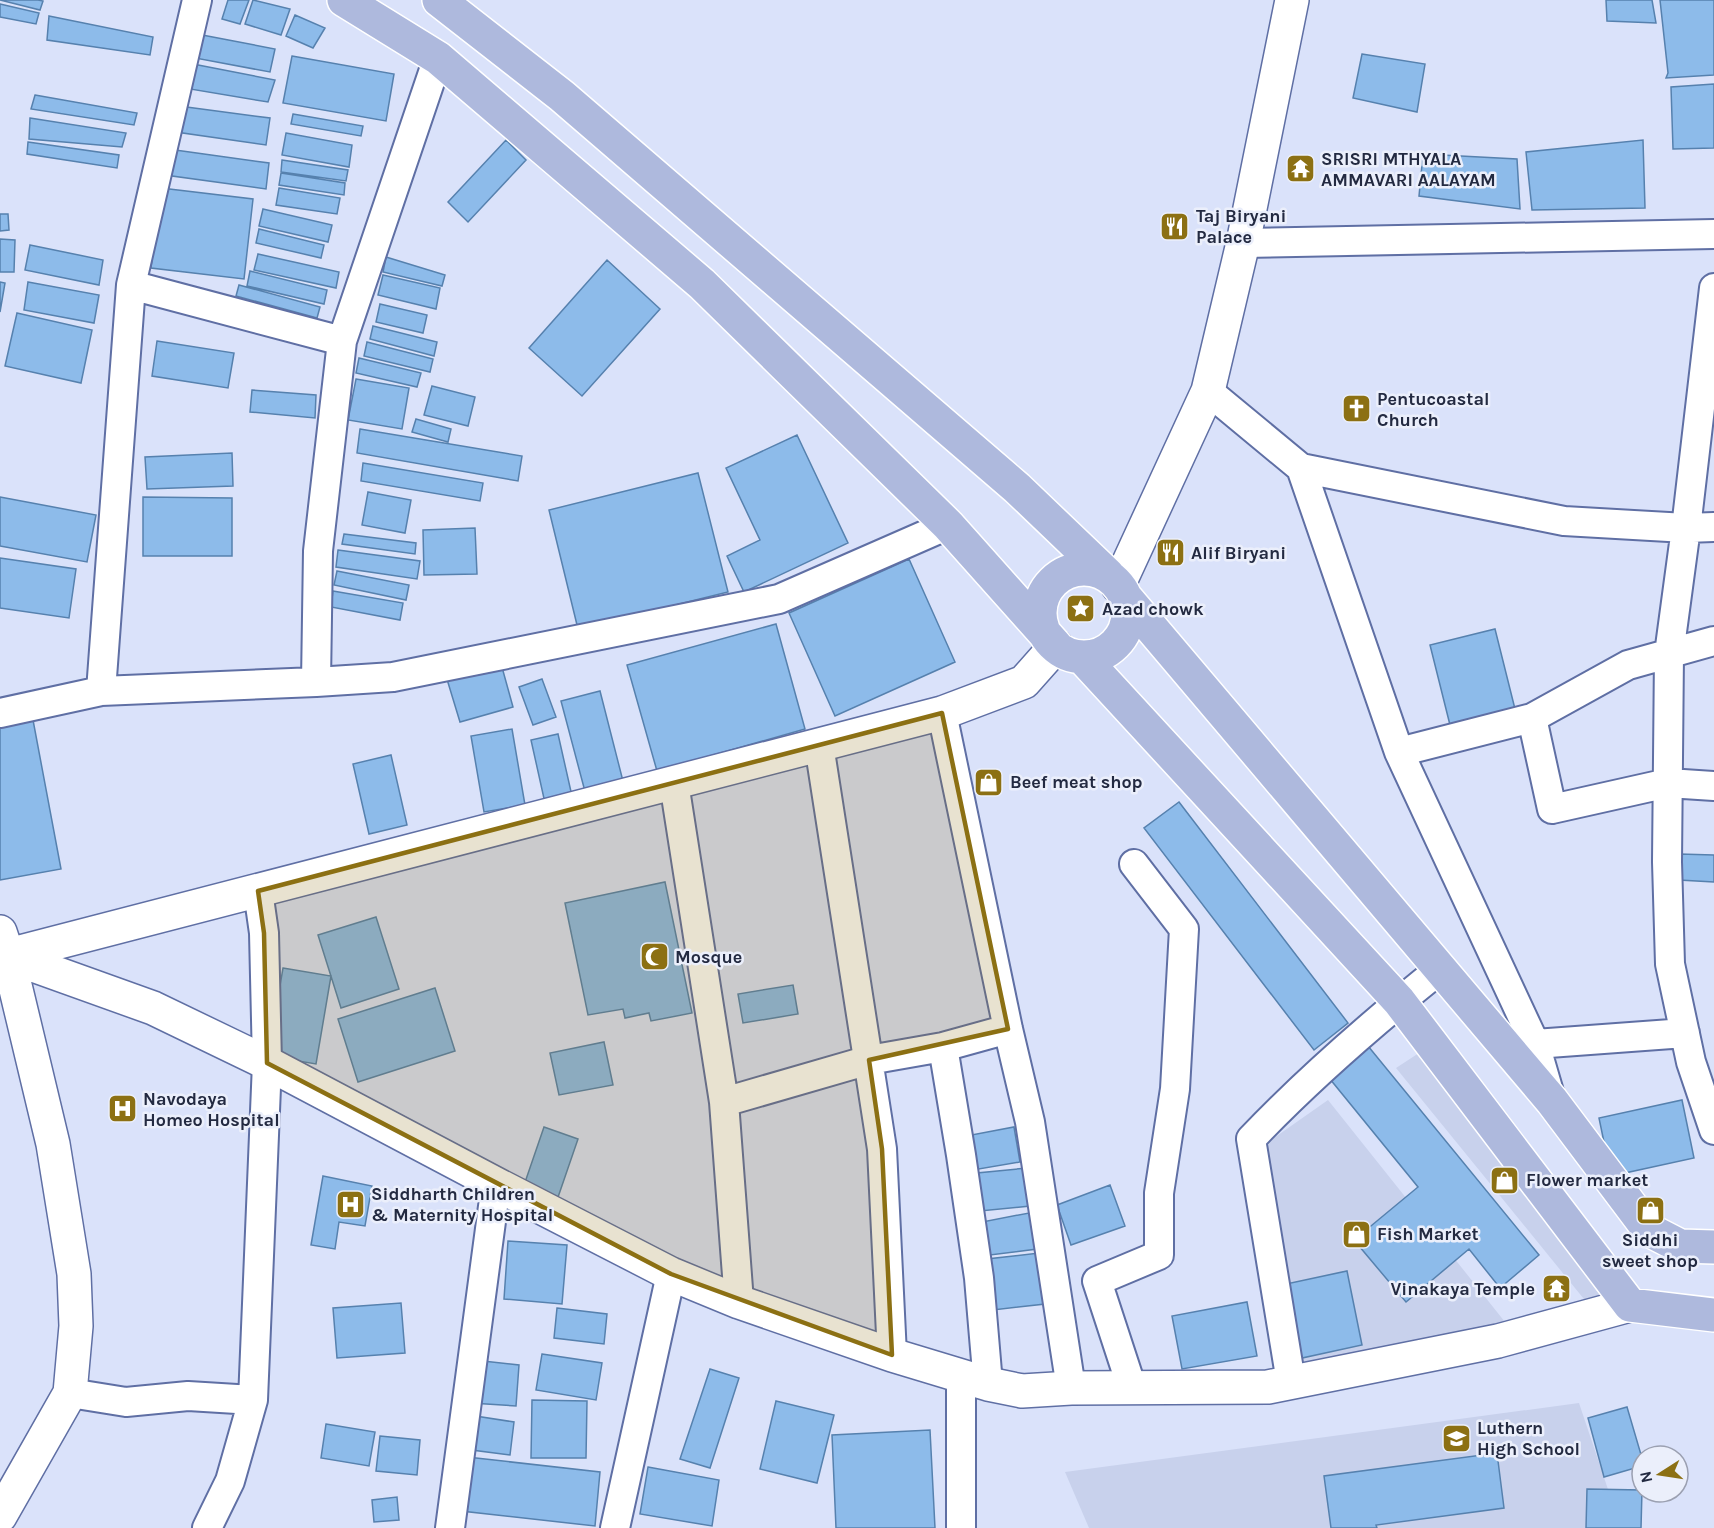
<svg xmlns="http://www.w3.org/2000/svg" width="1714" height="1528" font-family="Karla,sans-serif">
<rect width="100%" height="100%" fill="#dae2fa"/>
<!-- built -->
<path fill="#c8d1ec" d="M 1422,1051 L 1608,1292 L 1588,1304 L 1396,1068 Z
M 1328,1100 L 1505,1322 L 1303,1372 L 1261,1147 Z
M 1579,1403 L 1621,1528 L 1089,1528 L 1065,1472 Z"/>
<!-- building -->
<path fill="#8dbbea" stroke="#5681ae" stroke-width="1.5" d="M 0,0 L 38,0 L 43,1 L 40,10 Z
M 228,0 L 249,0 L 240,24 L 222,19 Z
M 253,0 L 290,9 L 281,35 L 245,24 Z
M 1606,0 L 1652,0 L 1656,23 L 1607,21 Z
M 1660,0 L 1714,0 L 1714,75 L 1666,78 L 1668,73 Z
M 0,4 L 39,13 L 36,24 L 0,17 Z
M 295,15 L 325,28 L 313,48 L 286,36 Z
M 49,16 L 153,37 L 150,55 L 47,40 Z
M 197,34 L 275,49 L 270,72 L 195,58 Z
M 1362,54 L 1425,64 L 1417,112 L 1353,98 Z
M 292,56 L 394,74 L 386,121 L 283,103 Z
M 193,64 L 275,80 L 268,102 L 190,89 Z
M 1714,84 L 1714,148 L 1673,149 L 1671,87 Z
M 35,95 L 137,113 L 134,125 L 31,109 Z
M 179,106 L 270,118 L 266,145 L 176,132 Z
M 293,114 L 363,126 L 361,136 L 291,124 Z
M 30,118 L 126,133 L 122,147 L 29,139 Z
M 286,133 L 352,145 L 349,167 L 282,155 Z
M 506,140 L 526,160 L 468,222 L 448,202 Z
M 1643,140 L 1645,208 L 1532,210 L 1526,152 Z
M 28,142 L 119,155 L 117,168 L 27,154 Z
M 168,149 L 269,163 L 266,189 L 165,175 Z
M 1423,154 L 1517,159 L 1520,209 L 1419,196 Z
M 282,160 L 348,170 L 346,181 L 281,172 Z
M 281,173 L 345,183 L 344,195 L 279,185 Z
M 161,188 L 253,199 L 244,279 L 151,268 Z
M 279,188 L 340,198 L 337,214 L 276,205 Z
M 263,209 L 332,225 L 328,242 L 259,226 Z
M 0,214 L 8,214 L 9,230 L 0,231 Z
M 259,229 L 324,245 L 321,258 L 256,243 Z
M 0,239 L 15,240 L 14,272 L 0,272 Z
M 30,245 L 103,260 L 99,285 L 25,270 Z
M 258,254 L 339,272 L 336,288 L 254,270 Z
M 386,257 L 445,275 L 442,286 L 383,272 Z
M 607,260 L 660,309 L 582,396 L 529,348 Z
M 250,271 L 327,290 L 324,304 L 247,286 Z
M 383,275 L 440,288 L 436,309 L 378,295 Z
M 0,282 L 5,283 L 0,312 Z
M 28,282 L 99,295 L 94,323 L 24,310 Z
M 239,285 L 320,307 L 317,318 L 236,296 Z
M 380,304 L 427,315 L 423,333 L 376,322 Z
M 17,313 L 92,330 L 81,383 L 5,366 Z
M 373,326 L 437,342 L 434,356 L 370,339 Z
M 157,341 L 234,353 L 228,388 L 152,376 Z
M 367,342 L 433,359 L 430,372 L 364,356 Z
M 359,358 L 421,373 L 417,387 L 356,373 Z
M 356,379 L 409,388 L 402,429 L 348,420 Z
M 432,386 L 475,397 L 468,426 L 424,415 Z
M 252,390 L 316,395 L 315,418 L 250,412 Z
M 416,419 L 451,429 L 448,442 L 412,432 Z
M 360,429 L 522,456 L 518,481 L 357,453 Z
M 797,435 L 848,543 L 744,592 L 727,556 L 760,540 L 726,468 Z
M 232,453 L 233,486 L 147,489 L 145,457 Z
M 363,463 L 483,483 L 480,501 L 361,481 Z
M 698,473 L 728,592 L 578,629 L 549,510 Z
M 368,492 L 411,500 L 405,533 L 362,525 Z
M 0,497 L 96,515 L 87,562 L 0,546 Z
M 143,497 L 232,498 L 232,556 L 143,556 Z
M 475,528 L 477,574 L 424,575 L 423,530 Z
M 344,534 L 416,543 L 415,554 L 342,544 Z
M 338,550 L 420,561 L 417,579 L 336,567 Z
M 0,558 L 76,569 L 69,618 L 0,608 Z
M 909,559 L 955,662 L 835,716 L 789,613 Z
M 337,571 L 409,585 L 406,600 L 334,585 Z
M 333,591 L 403,603 L 400,620 L 331,607 Z
M 776,624 L 805,729 L 657,771 L 627,665 Z
M 1495,629 L 1515,709 L 1450,725 L 1430,645 Z
M 500,660 L 513,707 L 460,722 L 446,676 Z
M 542,679 L 556,717 L 533,725 L 519,687 Z
M 600,691 L 625,789 L 587,799 L 561,701 Z
M 33,720 L 61,869 L 0,880 L 0,726 Z
M 512,729 L 525,805 L 484,812 L 471,736 Z
M 558,734 L 574,805 L 547,812 L 531,740 Z
M 391,755 L 407,825 L 369,834 L 353,764 Z
M 1179,802 L 1348,1023 L 1314,1050 L 1144,828 Z
M 1679,854 L 1714,855 L 1714,882 L 1679,880 Z
M 665,882 L 692,1013 L 651,1021 L 649,1013 L 625,1018 L 623,1009 L 588,1015 L 565,903 Z
M 376,917 L 399,989 L 341,1008 L 318,935 Z
M 283,968 L 331,976 L 316,1064 L 268,1056 Z
M 793,985 L 798,1014 L 743,1023 L 738,994 Z
M 435,988 L 455,1051 L 358,1082 L 338,1019 Z
M 604,1042 L 613,1085 L 559,1095 L 550,1053 Z
M 1368,1046 L 1539,1255 L 1500,1288 L 1469,1249 L 1406,1302 L 1354,1240 L 1418,1187 L 1330,1079 Z
M 1682,1100 L 1694,1158 L 1611,1176 L 1599,1118 Z
M 544,1127 L 578,1139 L 556,1203 L 522,1191 Z
M 1014,1127 L 1020,1162 L 973,1170 L 966,1136 Z
M 1027,1168 L 1030,1206 L 980,1211 L 977,1173 Z
M 323,1176 L 372,1186 L 365,1226 L 339,1222 L 335,1249 L 311,1245 Z
M 1110,1185 L 1125,1226 L 1071,1245 L 1057,1205 Z
M 1029,1213 L 1037,1249 L 990,1255 L 982,1222 Z
M 508,1241 L 567,1245 L 562,1304 L 504,1299 Z
M 1039,1253 L 1045,1304 L 993,1310 L 987,1259 Z
M 1347,1271 L 1362,1345 L 1302,1358 L 1286,1284 Z
M 1247,1302 L 1257,1356 L 1182,1369 L 1172,1316 Z
M 401,1303 L 405,1353 L 337,1358 L 333,1308 Z
M 557,1308 L 607,1314 L 604,1344 L 554,1338 Z
M 542,1354 L 602,1363 L 596,1400 L 536,1390 Z
M 474,1360 L 519,1365 L 516,1406 L 471,1403 Z
M 710,1369 L 739,1378 L 710,1468 L 680,1459 Z
M 532,1400 L 587,1401 L 586,1458 L 531,1458 Z
M 776,1401 L 834,1415 L 817,1483 L 760,1469 Z
M 1627,1407 L 1642,1458 L 1642,1466 L 1604,1477 L 1588,1418 Z
M 469,1415 L 514,1422 L 510,1455 L 464,1449 Z
M 326,1424 L 375,1432 L 369,1466 L 321,1458 Z
M 930,1430 L 935,1528 L 836,1528 L 832,1435 Z
M 380,1436 L 420,1440 L 417,1475 L 376,1471 Z
M 1497,1453 L 1504,1508 L 1376,1525 L 1377,1528 L 1331,1528 L 1324,1476 Z
M 467,1457 L 600,1472 L 595,1526 L 461,1511 Z
M 648,1467 L 719,1480 L 712,1526 L 640,1514 Z
M 1587,1489 L 1642,1490 L 1641,1528 L 1586,1528 Z
M 397,1497 L 399,1520 L 374,1522 L 372,1500 Z"/>
<g fill="none" stroke-linecap="round" stroke-linejoin="round">
<defs>
<path id="minor" d="M 1243,243 L 1714,234
M 131,285 L 342,341
M 1714,288 L 1686,528 L 1669,654 L 1667,862 L 1670,964 L 1691,1062 L 1714,1130
M 1208,391 L 1301,468 L 1564,521 L 1686,528 L 1714,527
M 1301,468 L 1399,752 L 1535,1044 L 1551,1099
M 316,682 L 318,551 L 342,341 L 438,58
M 101,691 L 131,285 L 197,0
M 0,713 L 101,691 L 316,682 L 393,677 L 779,599 L 948,525
M 942,713 L 1008,1029 L 1030,1122 L 1071,1388
M 1532,718 L 1552,809 L 1668,783 L 1714,786
M 819,745 L 882,1149 L 892,1355
M 1399,752 L 1532,718 L 1628,665 L 1714,641
M 674,783 L 724,1102 L 739,1302
M 1535,1044 L 1685,1033
M 943,1047 L 961,1155 L 979,1278 L 988,1384
M 724,1102 L 869,1060 L 943,1047 L 1008,1029
M 1291,1382 L 1251,1139 C 1309,1078 1374,1022 1440,969
M 1132,1388 L 1097,1281 L 1159,1255 L 1159,1193 L 1175,1089 L 1184,929 L 1134,864
M 70,1393 L 126,1402 L 188,1396 L 253,1400
M 207,1528 L 230,1481 L 253,1400 L 267,1063 L 264,933 L 258,891
M 450,1528 L 496,1184
M 615,1528 L 671,1274
M 961,1528 L 961,1376"/>
<path id="tertiary" d="M 1118,586 L 1208,391 L 1243,243 L 1292,0
M 0,932 L 8,956 L 53,1144 L 74,1274 L 76,1326 L 70,1393 L 0,1516
M 5,956 L 942,713 L 1024,682 L 1056,646
M 8,956 L 153,1008 L 267,1063 L 496,1184 L 671,1274 L 739,1302 L 892,1355 L 988,1384 L 1022,1391 L 1071,1388 L 1268,1387 L 1498,1341 L 1630,1305"/>
<path id="primary" d="M 344,0 L 438,58 L 702,284 L 948,525 L 1056,646
M 439,0 L 562,96 L 1017,488 L 1108,575
M1040 613a44 44 0 1 1 88 0a44 44 0 1 1-88 0Z
M 1126,598 L 1552,1101 L 1649,1230 L 1680,1246 L 1714,1247
M 1082,657 L 1399,1001 L 1630,1305 L 1714,1315"/>
</defs>
<!-- minor casing -->
<use href="#minor" stroke="#5f6fa4" stroke-width="32"/>
<!-- tertiary casing -->
<use href="#tertiary" stroke="#5f6fa4" stroke-width="36"/>
<!-- primary casing -->
<use href="#primary" stroke="#fff" stroke-width="36"/>
<!-- minor -->
<use href="#minor" stroke="#fff" stroke-width="28"/>
<!-- tertiary -->
<use href="#tertiary" stroke="#fff" stroke-width="33"/>
<!-- primary -->
<use href="#primary" stroke="#aeb9dd" stroke-width="33"/>
</g>
<!-- marked area -->
<path fill="#8c7013" fill-opacity="0.2" stroke="#8c7013" stroke-width="4.5" stroke-linejoin="round" d="M 942,713 L 1008,1029 L 869,1060 L 882,1149 L 892,1355 L 671,1274 L 267,1063 L 264,933 L 258,891 Z"/>
<!-- icons -->
<defs>
<symbol id="temple-square" viewBox="-11 -11 22 22"><rect x="-9" y="-9" width="18" height="18" rx="4" fill="#8c7013" stroke="#ebeffb"/><path d="M0-6L5-2H3V0L6.5 2.5H4V6H1.5V3h-3V6H-4V2.5H-6.5L-3 0V-2H-5Z" fill="#fff"/></symbol>
<symbol id="restaurant-square" viewBox="-11 -11 22 22"><rect x="-9" y="-9" width="18" height="18" rx="4" fill="#8c7013" stroke="#ebeffb"/><path d="M-5-6h1v4h1v-4h1v4h1v-4h1v5L-1.5 .5V6h-2V.5L-5-1ZM5-6V6H3V1.5H1.5Q1.5-4 5-6Z" fill="#fff"/></symbol>
<symbol id="church-square" viewBox="-11 -11 22 22"><rect x="-9" y="-9" width="18" height="18" rx="4" fill="#8c7013" stroke="#ebeffb"/><path d="M-1.2-6h2.4v3.5h3.3v2.4h-3.3V6h-2.4V-.1h-3.3v-2.4h3.3Z" fill="#fff"/></symbol>
<symbol id="sight-square" viewBox="-11 -11 22 22"><rect x="-9" y="-9" width="18" height="18" rx="4" fill="#8c7013" stroke="#ebeffb"/><path d="M0-6L1.8-2.2L6-1.7L2.9 1.2L3.7 5.4L0 3.3L-3.7 5.4L-2.9 1.2L-6-1.7L-1.8-2.2Z" fill="#fff"/></symbol>
<symbol id="shop-square" viewBox="-11 -11 22 22"><rect x="-9" y="-9" width="18" height="18" rx="4" fill="#8c7013" stroke="#ebeffb"/><path d="M-5-2.5h2.3a2.7 3.5 0 0 1 5.4 0H5L5.5 6h-11ZM-1.5-2.5h3a1.5 2.3 0 0 0-3 0Z" fill="#fff"/></symbol>
<symbol id="mosque-square" viewBox="-11 -11 22 22"><rect x="-9" y="-9" width="18" height="18" rx="4" fill="#8c7013" stroke="#ebeffb"/><path d="M3.5-4.9A6 6 0 1 0 3.5 4.9A5 5 0 1 1 3.5-4.9Z" fill="#fff"/></symbol>
<symbol id="hospital-square" viewBox="-11 -11 22 22"><rect x="-9" y="-9" width="18" height="18" rx="4" fill="#8c7013" stroke="#ebeffb"/><path d="M-5-5h3v3.5h4V-5h3V5h-3V1.5h-4V5h-3Z" fill="#fff"/></symbol>
<symbol id="school-square" viewBox="-11 -11 22 22"><rect x="-9" y="-9" width="18" height="18" rx="4" fill="#8c7013" stroke="#ebeffb"/><path d="M0-5L7-2L0 1L-7-2ZM-4 1L0 2.5L4 1V4Q0 6-4 4Z" fill="#fff"/></symbol>
</defs>
<g fill-rule="evenodd">
<use href="#temple-square" x="1284" y="152" width="33" height="33"/>
<use href="#restaurant-square" x="1158" y="210" width="33" height="33"/>
<use href="#church-square" x="1340" y="392" width="33" height="33"/>
<use href="#restaurant-square" x="1154" y="536" width="33" height="33"/>
<use href="#sight-square" x="1064" y="592" width="33" height="33"/>
<use href="#shop-square" x="972" y="766" width="33" height="33"/>
<use href="#mosque-square" x="638" y="940" width="33" height="33"/>
<use href="#hospital-square" x="106" y="1092" width="33" height="33"/>
<use href="#shop-square" x="1488" y="1164" width="33" height="33"/>
<use href="#hospital-square" x="334" y="1188" width="33" height="33"/>
<use href="#shop-square" x="1634" y="1194" width="33" height="33"/>
<use href="#shop-square" x="1340" y="1218" width="33" height="33"/>
<use href="#temple-square" x="1540" y="1272" width="33" height="33"/>
<use href="#school-square" x="1440" y="1422" width="33" height="33"/>
</g>
<g text-anchor="middle" stroke-width="5" stroke-linejoin="round" paint-order="stroke">
<!-- poi labels -->
<g font-size="18" font-weight="bold" fill="#232a41" stroke="#ebeffb" text-anchor="start">
<text x="1321" y="165">SRISRI MTHYALA<tspan x="1321" dy="21">AMMAVARI AALAYAM</tspan></text>
<text x="1196" y="222">Taj Biryani<tspan x="1196" dy="21">Palace</tspan></text>
<text x="1377" y="405">Pentucoastal<tspan x="1377" dy="21">Church</tspan></text>
<text x="1191" y="559">Alif Biryani</text>
<text x="1102" y="615">Azad chowk</text>
<text x="1010" y="788">Beef meat shop</text>
<text x="675" y="963">Mosque</text>
<text x="143" y="1105">Navodaya<tspan x="143" dy="21">Homeo Hospital</tspan></text>
<text x="1526" y="1186">Flower market</text>
<text x="371" y="1200">Siddharth Children<tspan x="371" dy="21">&amp; Maternity Hospital</tspan></text>
<text x="1377" y="1240">Fish Market</text>
<text x="1650" y="1246" text-anchor="middle">Siddhi<tspan x="1650" dy="21">sweet shop</tspan></text>
<text x="1535" y="1295" text-anchor="end">Vinakaya Temple</text>
<text x="1477" y="1434">Luthern<tspan x="1477" dy="21">High School</tspan></text>
</g>
</g>
<!-- north arrow -->
<g transform="translate(1660 1474) rotate(258)"><circle r="28" fill="#ebeffb" stroke="#9ba0b1" stroke-width="1.5"/>
<path d="M0-4.5L10 22L0 15L-10 22Z" fill="#8c7013"/>
<text y="-9" font-size="16" font-weight="bold" text-anchor="middle" fill="#232a41">N</text>
</g>
</svg>
